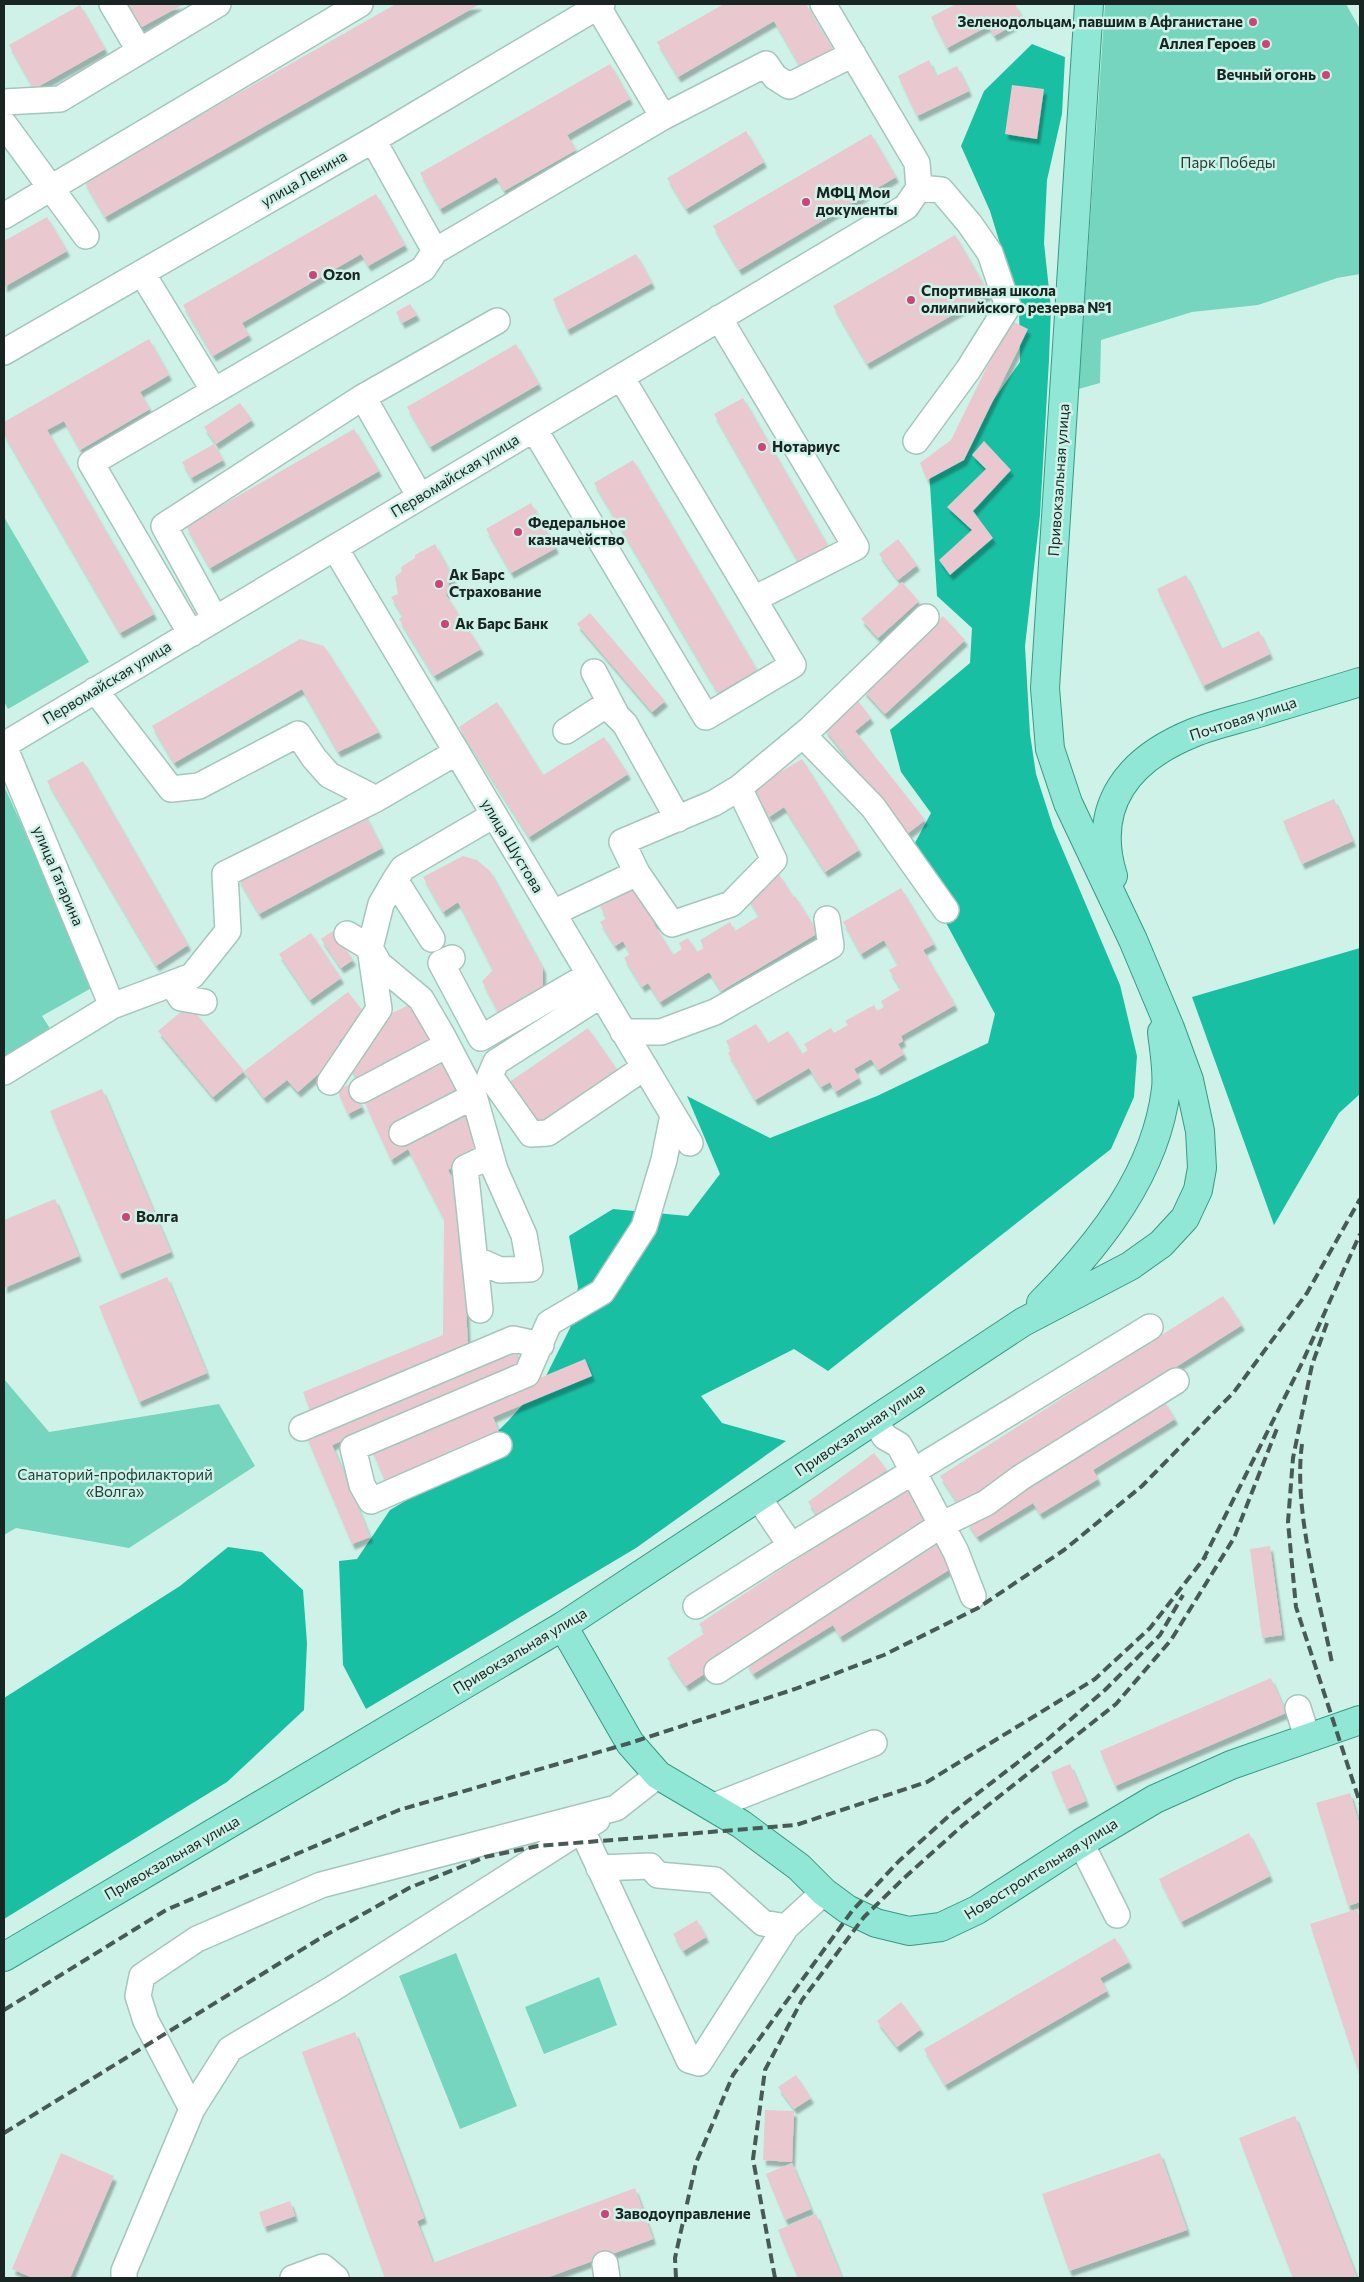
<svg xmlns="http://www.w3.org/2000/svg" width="1364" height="2282" font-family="Commissioner,sans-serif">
<defs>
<filter id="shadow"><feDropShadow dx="3" dy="5.5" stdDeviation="1" flood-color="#0004"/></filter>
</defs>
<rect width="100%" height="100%" fill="#cff2e8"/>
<!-- green -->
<path fill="#75d5bf" d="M 1105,4 L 1346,4 L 1360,29 L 1360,274 L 1337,278 L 1258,305 L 1192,312 L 1101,340 L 1100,383 L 1075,390 L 1081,357 Z
M 4,517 L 89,662 L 8,709 L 4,702 Z
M 4,786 L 95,986 L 42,1016 L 54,1035 L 4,1066 Z
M 4,1379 L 49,1432 L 219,1404 L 255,1466 L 129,1548 L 16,1528 L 4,1535 Z
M 456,1953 L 517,2106 L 460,2129 L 399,1976 Z
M 599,1977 L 617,2025 L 544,2054 L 525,2007 Z"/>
<!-- forest -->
<path fill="#19bfa3" d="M 1032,44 L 1065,57 L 1062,114 L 1047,180 L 1044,243 L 1051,308 L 1049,360 L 1040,515 L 1025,646 L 1030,734 L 1036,774 L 1053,827 L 1120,985 L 1137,1056 L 1134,1097 L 1111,1149 L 828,1371 L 794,1349 L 701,1396 L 722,1423 L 786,1441 L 636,1548 L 366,1709 L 343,1665 L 339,1561 L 357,1559 L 390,1510 L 461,1468 L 509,1420 L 543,1382 L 570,1328 L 578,1287 L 569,1236 L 613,1209 L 688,1216 L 720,1174 L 687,1096 L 770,1138 L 877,1096 L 988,1043 L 995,1014 L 909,854 L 931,813 L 901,772 L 890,730 L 970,663 L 972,628 L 937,596 L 929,469 L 983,415 L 1020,362 L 1019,306 L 990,211 L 961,146 L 984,91 Z
M 1360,948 L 1360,1094 L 1339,1113 L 1274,1225 L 1192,997 Z
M 228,1547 L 262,1552 L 303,1590 L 307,1643 L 304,1710 L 227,1782 L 4,1919 L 4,1698 L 180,1586 Z"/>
<!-- building -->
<path fill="#e9c8d0" filter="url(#shadow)" d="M 125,4 L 184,4 L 138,29 Z
M 396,4 L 480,4 L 105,217 L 84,181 Z
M 724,4 L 806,4 L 835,53 L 803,71 L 774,21 L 678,77 L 657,42 Z
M 956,4 L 1015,4 L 1023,20 L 994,36 L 988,26 L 947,48 L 931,17 Z
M 80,5 L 105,49 L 34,89 L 9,45 Z
M 929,60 L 936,76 L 957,66 L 969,91 L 917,116 L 898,76 Z
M 610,64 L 630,99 L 567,135 L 576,150 L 504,191 L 496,177 L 440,209 L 420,173 Z
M 1012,85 L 1044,89 L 1037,139 L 1005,134 Z
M 746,131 L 764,162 L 686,209 L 667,178 Z
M 871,134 L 896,177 L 739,270 L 713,226 Z
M 376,194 L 405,245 L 368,266 L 361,254 L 242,323 L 249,335 L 213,356 L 183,305 Z
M 47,217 L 67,251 L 4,287 L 4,241 Z
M 955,235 L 989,294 L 867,364 L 833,306 Z
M 636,254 L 652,283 L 567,330 L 553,299 Z
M 410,304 L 417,315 L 402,323 L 396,312 Z
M 1010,320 L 1028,329 L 964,460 L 927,480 L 920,463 L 951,440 Z
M 149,339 L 169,375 L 140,392 L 150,409 L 80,450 L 64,421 L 47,430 L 154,614 L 120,633 L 4,434 L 4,422 Z
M 516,344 L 539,384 L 430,447 L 407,407 Z
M 743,398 L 828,546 L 799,563 L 714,414 Z
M 240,403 L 252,420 L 216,444 L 204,427 Z
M 354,429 L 379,471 L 210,568 L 186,526 Z
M 984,441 L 1011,470 L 973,511 L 993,538 L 950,575 L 939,560 L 972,530 L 947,507 L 986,469 L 972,455 Z
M 214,444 L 223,460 L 191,478 L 182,462 Z
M 633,460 L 757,670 L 718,693 L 594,483 Z
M 531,503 L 556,548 L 511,573 L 486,529 Z
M 898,539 L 917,565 L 898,580 L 879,554 Z
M 435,544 L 454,580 L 449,583 L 446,595 L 481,649 L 434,676 L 399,619 L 403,616 L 391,597 L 398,594 L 395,577 L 402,571 L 401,567 L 415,558 L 415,555 Z
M 1186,575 L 1221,649 L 1259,631 L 1270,654 L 1203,686 L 1157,589 Z
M 902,582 L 919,601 L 878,638 L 861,619 Z
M 590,613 L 665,701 L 652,712 L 577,624 Z
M 943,616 L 965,640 L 885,714 L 863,690 Z
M 300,639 L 324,646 L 379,732 L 338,752 L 302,689 L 174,763 L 152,726 Z
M 858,701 L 871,718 L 855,731 L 925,820 L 907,834 L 824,728 Z
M 497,702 L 543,775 L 604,737 L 628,774 L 529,837 L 459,727 Z
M 802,759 L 859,850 L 825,872 L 784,807 L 769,817 L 752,789 Z
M 83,761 L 188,945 L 156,966 L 47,781 Z
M 1334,799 L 1353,841 L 1302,864 L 1283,821 Z
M 363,811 L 382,848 L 259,914 L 238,878 Z
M 463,856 L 477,860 L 490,871 L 543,968 L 543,986 L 534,1000 L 501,1018 L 482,981 L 493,970 L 458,902 L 443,912 L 423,877 Z
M 779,874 L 793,897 L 795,896 L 818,933 L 721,991 L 709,972 L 660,1002 L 648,983 L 642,987 L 624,958 L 630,954 L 623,941 L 615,946 L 600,922 L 607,918 L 600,907 L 632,888 L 638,897 L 645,893 L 661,920 L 654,924 L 673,955 L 682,949 L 679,943 L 688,938 L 697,952 L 704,948 L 700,940 L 730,922 L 735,931 L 759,916 L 746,894 Z
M 901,888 L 934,944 L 923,950 L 955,1005 L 901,1036 L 903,1041 L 898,1044 L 904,1054 L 878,1070 L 871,1059 L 854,1069 L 859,1078 L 835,1092 L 830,1082 L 821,1087 L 809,1068 L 755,1100 L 728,1053 L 731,1050 L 726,1041 L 756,1024 L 768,1043 L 788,1031 L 802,1054 L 808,1050 L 804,1044 L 831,1028 L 834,1033 L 848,1025 L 845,1021 L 874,1005 L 877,1011 L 884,1007 L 881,1001 L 901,989 L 889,970 L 898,965 L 884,940 L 861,954 L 843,922 Z
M 333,931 L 353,960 L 341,968 L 321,939 Z
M 311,933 L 341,978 L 310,1000 L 279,954 Z
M 348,992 L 368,1018 L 339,1041 L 343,1052 L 298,1092 L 287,1080 L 264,1098 L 244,1071 Z
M 417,1001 L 435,1037 L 359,1081 L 349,1066 L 378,1020 Z
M 189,1005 L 244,1071 L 213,1097 L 158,1031 Z
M 588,1028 L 618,1071 L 539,1127 L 508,1083 Z
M 447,1061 L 460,1092 L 464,1114 L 484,1150 L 448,1170 L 461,1195 L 468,1349 L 311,1413 L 303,1392 L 443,1335 L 444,1219 L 408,1149 L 391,1160 L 365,1103 Z
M 350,1084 L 362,1107 L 348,1114 L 337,1090 Z
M 102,1089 L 171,1252 L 119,1274 L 50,1111 Z
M 55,1199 L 79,1256 L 4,1288 L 4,1220 Z
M 167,1277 L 207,1373 L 139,1402 L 99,1306 Z
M 1223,1296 L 1242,1325 L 959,1505 L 940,1476 Z
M 513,1347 L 521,1367 L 332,1445 L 370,1537 L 352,1544 L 305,1433 Z
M 585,1359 L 592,1376 L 493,1417 L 500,1435 L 386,1483 L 371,1448 Z
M 1164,1401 L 1175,1419 L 1093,1470 L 1098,1479 L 1040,1514 L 1033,1503 L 977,1537 L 967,1522 Z
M 874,1453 L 887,1470 L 820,1519 L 808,1502 Z
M 908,1485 L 932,1522 L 686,1686 L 667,1658 L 705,1633 L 699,1624 Z
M 937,1544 L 952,1568 L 840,1637 L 833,1625 L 753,1674 L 746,1662 Z
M 1270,1546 L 1282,1635 L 1262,1638 L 1250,1549 Z
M 1271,1678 L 1286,1713 L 1115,1786 L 1100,1751 Z
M 1070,1764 L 1086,1801 L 1067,1809 L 1051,1772 Z
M 1350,1793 L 1360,1826 L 1360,1902 L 1348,1906 L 1316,1803 Z
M 1249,1833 L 1270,1876 L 1181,1922 L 1159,1879 Z
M 1357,1909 L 1360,1918 L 1360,2077 L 1310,1924 Z
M 697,1920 L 706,1937 L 683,1951 L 673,1934 Z
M 1115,1938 L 1129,1962 L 1100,1978 L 1107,1991 L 945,2085 L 924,2049 Z
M 901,2002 L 921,2029 L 897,2047 L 877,2021 Z
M 355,2032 L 424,2218 L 417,2221 L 433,2263 L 635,2188 L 653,2239 L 546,2278 L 385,2278 L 302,2052 Z
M 796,2075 L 811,2098 L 794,2109 L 778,2087 Z
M 765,2110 L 794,2111 L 792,2162 L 763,2160 Z
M 1295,2116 L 1357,2278 L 1293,2278 L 1239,2138 Z
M 61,2153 L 114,2176 L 70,2278 L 33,2278 L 12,2269 Z
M 1160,2153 L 1187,2230 L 1069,2271 L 1042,2194 Z
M 792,2163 L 811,2209 L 785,2220 L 766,2174 Z
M 290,2201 L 295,2216 L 264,2227 L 259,2212 Z
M 816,2214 L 842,2278 L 798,2278 L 778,2230 Z"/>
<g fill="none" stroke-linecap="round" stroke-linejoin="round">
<defs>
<path id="minor" d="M 112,4 L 139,50
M 4,102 L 60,99 L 218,4
M 663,117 L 766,64 L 775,77 L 789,86 L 853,54
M 4,124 L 86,236
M 4,216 L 360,4
M 435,251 L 663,117 L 598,7
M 142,273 L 214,391
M 719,318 L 856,547 L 754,599
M 4,352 L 373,140 L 602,4
M 363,397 L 497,321
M 534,429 L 706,717 L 793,665 L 621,377
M 916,441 L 968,370 L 1008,306 L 990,253 L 969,223 L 941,190 L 919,188
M 335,548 L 690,1143
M 215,619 L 164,526 L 363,397 L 420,497
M 191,634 L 91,463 L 423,269 L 435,251 L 373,140
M 594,672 L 617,716
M 95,690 L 171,789 L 199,786 L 298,734 L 314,758 L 329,775 L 376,799 L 457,752
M 566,731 L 606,705 L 625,724 L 678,819
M 803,735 L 873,807 L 946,910
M 4,745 L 906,207 L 919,188 L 917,163 L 823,4
M 4,746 L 112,1006
M 739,788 L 810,729 L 926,617
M 553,913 L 637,873 L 672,924 L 731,904 L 774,860 L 739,788 L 714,803 L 622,842 L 637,873
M 347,934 L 370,948 L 379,964 L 421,999 L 442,1035 L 474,1096 L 495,1170 L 524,1235 L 530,1269 L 500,1270 L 475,1259
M 432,939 L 395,880 L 403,868 L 494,815
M 452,958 L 441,963 L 481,1038 L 589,975
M 172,984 L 181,998 L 204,1002
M 601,995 L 496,1062 L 490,1076 L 531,1134 L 548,1133 L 645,1067
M 623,1032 L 661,1032 L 715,1012 L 831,946 L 827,919
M 4,1072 L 112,1006 L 192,976 L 228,931 L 225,874 L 376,799
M 330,1082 L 379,1009 L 370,948 L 381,904 L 395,880
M 362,1090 L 447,1045
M 402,1133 L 474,1096
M 480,1310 L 465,1168 L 490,1156
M 875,1421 L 885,1437 L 899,1445 L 956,1552 L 973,1596
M 302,1428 L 513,1339 L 541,1345
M 499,1445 L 371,1501 L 362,1485 L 353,1448 L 527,1374 L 549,1323 L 602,1292 L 644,1227 L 664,1160 L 673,1115
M 758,1497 L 791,1546 L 1150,1327
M 696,1606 L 791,1546
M 717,1671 L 941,1525 L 986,1503 L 1020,1478 L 1176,1381
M 1298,1708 L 1307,1737
M 712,1807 L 874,1743
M 582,1830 L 689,2060 L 699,2063 L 786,1927
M 1081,1843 L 1117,1915
M 599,1868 L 650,1866 L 658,1875 L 715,1880 L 763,1923 L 786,1927 L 824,1892
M 192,2109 L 230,2049 L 332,1989 L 597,1820
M 605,2264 L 607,2278
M 124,2278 L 124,2271 L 192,2109 L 146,2021 L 138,1996 L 142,1976 L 197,1939 L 321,1885 L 616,1808 L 658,1775
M 293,2278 L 323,2267 L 336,2278"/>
<path id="major" d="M 1113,876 C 1091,805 1129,759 1193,733 C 1213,725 1235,720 1255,714 C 1290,703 1325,693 1360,682
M 1041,1303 C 1099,1245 1156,1173 1166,1089 C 1168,1071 1164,1050 1162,1032
M 563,1626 L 630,1743 L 658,1775 L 741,1824 L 799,1867 L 824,1892 L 847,1909 L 876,1923 L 909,1931 L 941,1927 L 977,1910 L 1081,1843 L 1155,1799 L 1231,1765 L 1360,1720
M 4,1957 L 563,1626 L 1023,1322 L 1130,1266 L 1161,1244 L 1185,1218 L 1198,1190 L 1202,1168 L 1200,1131 L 1189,1080 L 1170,1028 L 1133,940 L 1068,803 L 1050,749 L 1045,688 L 1089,4"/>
</defs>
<!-- minor casing -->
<use href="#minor" stroke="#a4c6bd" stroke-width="28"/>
<!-- major casing -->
<use href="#major" stroke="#369985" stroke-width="30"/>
<!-- minor -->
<use href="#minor" stroke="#fff" stroke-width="25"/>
<!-- major -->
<use href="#major" stroke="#90e7d6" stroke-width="28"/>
<!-- rail -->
<path stroke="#475a55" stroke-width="4" stroke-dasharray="10 5" stroke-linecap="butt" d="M 1327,1323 L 1312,1365 L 1293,1458 L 1288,1522 L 1296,1607 L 1360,1803
M 1302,1444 C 1293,1511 1319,1596 1332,1663
M 1203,1560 L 1302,1363 L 1360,1234
M 4,2010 L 166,1910 L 399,1810 L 630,1743 L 795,1689 L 884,1655 L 978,1608 L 1064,1550 L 1142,1486 L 1234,1392 L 1307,1293 L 1360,1199
M 4,2133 L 319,1939 L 409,1888 L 485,1857 L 538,1846 L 796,1825 L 927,1782 L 1095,1679 L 1150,1628 L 1206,1556
M 676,2278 L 675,2258 L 696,2163 L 733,2075 L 818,1958 L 852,1911 L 899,1861 L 951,1814 L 1048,1739 L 1105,1690 L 1160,1635 L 1183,1595
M 775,2278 L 753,2159 L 765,2070 L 802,2000 L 864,1917 L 904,1878 L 963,1825 L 1116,1704 L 1171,1640 L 1234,1538 L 1278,1426"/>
</g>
<!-- markers -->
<g fill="#cf4478" stroke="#cff2e8" stroke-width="2">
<circle cx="1253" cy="22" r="5"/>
<circle cx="1266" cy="44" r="5"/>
<circle cx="1326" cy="75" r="5"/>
<circle cx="806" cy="202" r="5"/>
<circle cx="313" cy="275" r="5"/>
<circle cx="911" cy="300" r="5"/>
<circle cx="762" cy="447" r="5"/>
<circle cx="518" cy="532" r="5"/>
<circle cx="439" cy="584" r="5"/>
<circle cx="445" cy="624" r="5"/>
<circle cx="126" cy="1217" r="5"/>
<circle cx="605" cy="2214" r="5"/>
</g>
<g text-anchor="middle" stroke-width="5" stroke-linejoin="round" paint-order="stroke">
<!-- poi labels -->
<g font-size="15" font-weight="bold" fill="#182522" stroke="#cff2e8" text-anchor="start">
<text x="1243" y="27" text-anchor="end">Зеленодольцам, павшим в Афганистане</text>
<text x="1256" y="49" text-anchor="end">Аллея Героев</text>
<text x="1316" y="80" text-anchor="end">Вечный огонь</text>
<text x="816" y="198">МФЦ Мои<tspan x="816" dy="17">документы</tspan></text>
<text x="323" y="280">Ozon</text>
<text x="921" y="296">Спортивная школа<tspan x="921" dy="17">олимпийского резерва №1</tspan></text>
<text x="772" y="452">Нотариус</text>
<text x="528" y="528">Федеральное<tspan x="528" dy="17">казначейство</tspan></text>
<text x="449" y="580">Ак Барс<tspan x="449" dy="17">Страхование</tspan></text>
<text x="455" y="629">Ак Барс Банк</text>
<text x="136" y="1222">Волга</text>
<text x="615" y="2219">Заводоуправление</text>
</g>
<!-- park labels -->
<g font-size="15" fill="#243c36" stroke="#cff2e8">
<text x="1228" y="168">Парк Победы</text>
<text x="115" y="1480">Санаторий-профилакторий<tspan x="115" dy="17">«Волга»</tspan></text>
</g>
<!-- street labels -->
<g font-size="15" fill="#182522" stroke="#cff2e8">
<text transform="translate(304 179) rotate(-30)" y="5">улица Ленина</text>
<text transform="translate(455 476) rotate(-31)" y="5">Первомайская улица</text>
<text transform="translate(1059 480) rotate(-86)" y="5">Привокзальная улица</text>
<text transform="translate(107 683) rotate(-31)" y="5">Первомайская улица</text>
<text transform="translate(1243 719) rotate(-18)" y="5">Почтовая улица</text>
<text transform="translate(512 846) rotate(59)" y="5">улица Шустова</text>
<text transform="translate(58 876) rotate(67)" y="5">улица Гагарина</text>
<text transform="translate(860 1430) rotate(-34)" y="5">Привокзальная улица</text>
<text transform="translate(520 1651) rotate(-31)" y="5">Привокзальная улица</text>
<text transform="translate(172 1858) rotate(-30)" y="5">Привокзальная улица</text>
<text transform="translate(1041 1869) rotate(-32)" y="5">Новостроительная улица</text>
</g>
</g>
<!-- border -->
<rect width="1364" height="2282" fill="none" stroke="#182522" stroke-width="10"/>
</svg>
